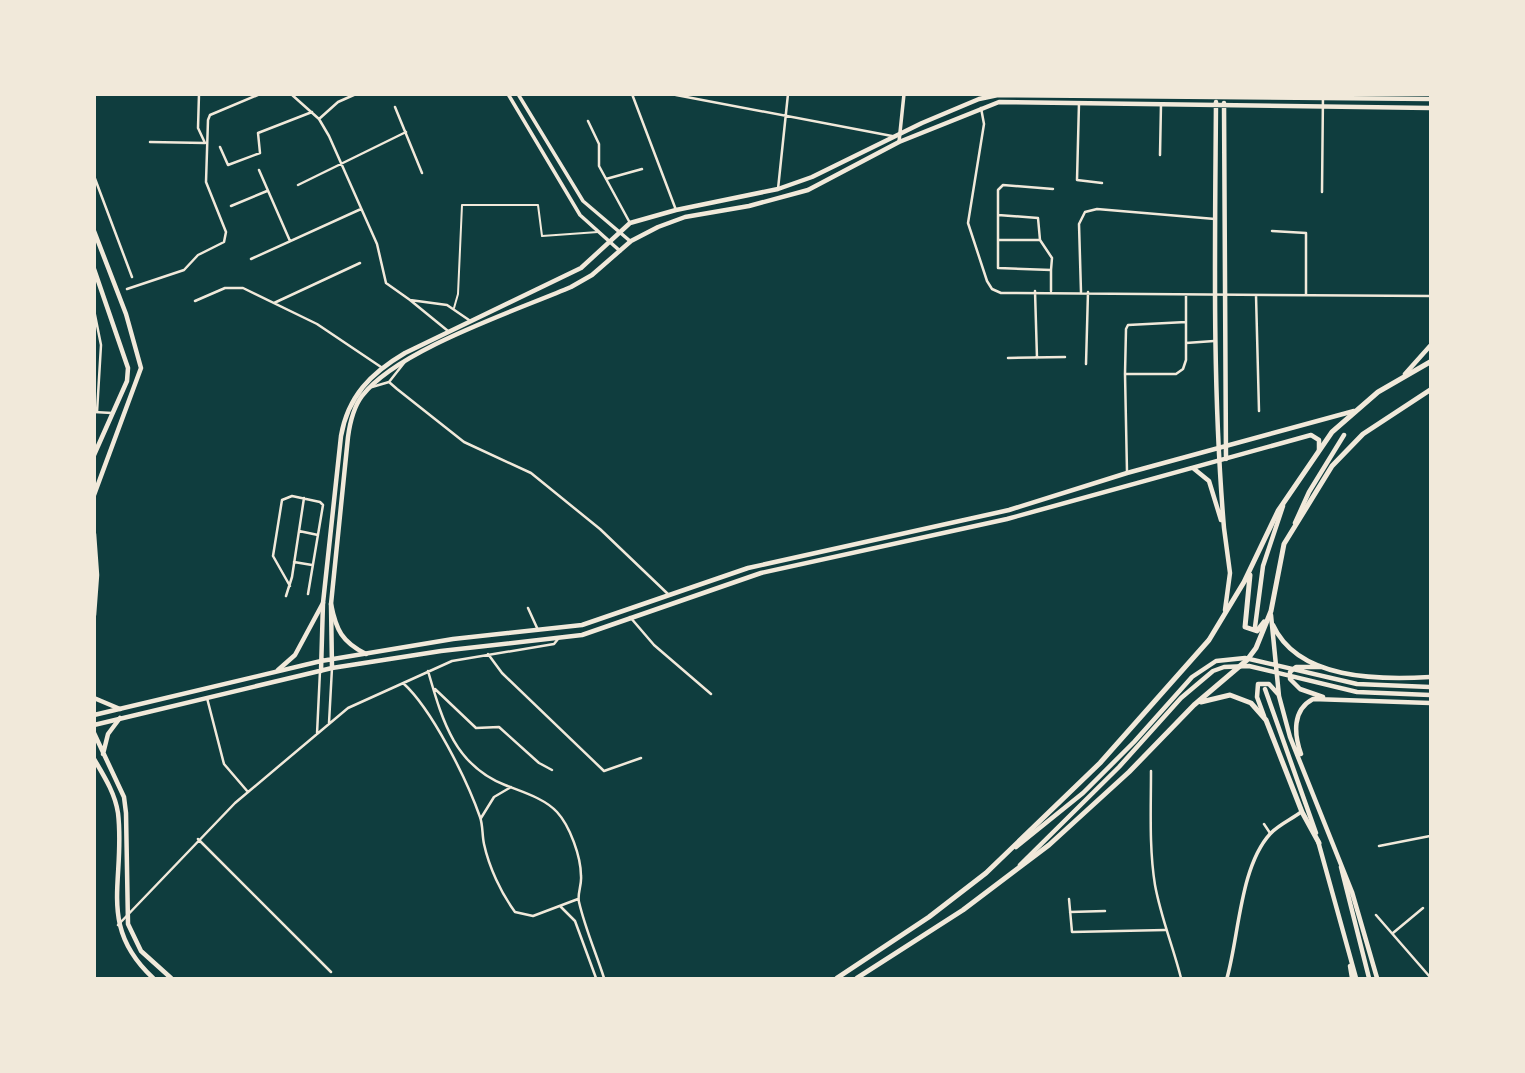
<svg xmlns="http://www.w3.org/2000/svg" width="1525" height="1073" font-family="Helvetica,sans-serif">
<rect width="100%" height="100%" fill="#0f3d3e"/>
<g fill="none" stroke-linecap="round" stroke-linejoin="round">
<!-- service -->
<path stroke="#f1e9da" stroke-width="2" d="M 454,308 L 458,294 L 462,205 L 538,205 L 542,236 L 598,232"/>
<!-- minor -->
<path stroke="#f1e9da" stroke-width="2.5" d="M 199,94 L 198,128 L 205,143
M 291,94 L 319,119 L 329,136 L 377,244 L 386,283 L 410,300 L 447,305 L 469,320
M 632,94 L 676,210
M 676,95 L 892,136
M 1079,103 L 1077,180 L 1102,183
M 395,107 L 422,173
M 981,108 L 984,124 L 968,223 L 987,281 L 992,289 L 1001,293 L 1430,296
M 319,119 L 338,102 L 356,94
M 588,121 L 599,144 L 599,166 L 630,223
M 150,142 L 205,143
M 220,147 L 228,165 L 260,153 L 258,133 L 312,112
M 1160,155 L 1161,104
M 259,170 L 290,241
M 94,176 L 132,277
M 606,179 L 642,169
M 298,185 L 406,132
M 778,189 L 788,94
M 1322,192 L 1323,94
M 231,206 L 267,191
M 998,215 L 1038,218 L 1040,240 L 1052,258 L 1051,270
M 1272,231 L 1306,233 L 1306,295
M 998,240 L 1040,240
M 251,259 L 361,209
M 127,289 L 184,270 L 198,255 L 224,242 L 226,232 L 206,182 L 208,120 L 210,115 L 260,94
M 1035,291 L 1037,358
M 1051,291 L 1051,270 L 998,268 L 998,190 L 1003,185 L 1053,189
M 1081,292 L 1079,224 L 1085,212 L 1097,209 L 1215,219
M 1186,295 L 1186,360 L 1183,369 L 1176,374 L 1125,374 L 1126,329 L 1128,325 L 1186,322
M 1256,295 L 1259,411
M 410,300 L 448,331
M 195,301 L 225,288 L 243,288 L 317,324 L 381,367
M 274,303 L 360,263
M 94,310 L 101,345 L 97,412
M 1186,343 L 1214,341
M 1008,358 L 1065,357
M 404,363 L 389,382 L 397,389 L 464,442 L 531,473 L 600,529 L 669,595
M 1086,364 L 1088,292
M 1125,374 L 1127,472
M 372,387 L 389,382
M 94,412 L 112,413
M 299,531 L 318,535
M 294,562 L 312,565
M 290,586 L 273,556 L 282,500 L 292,496 L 320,502 L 323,505 L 308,594
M 286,596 L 292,577 L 304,498
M 528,608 L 538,630
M 630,617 L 654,645 L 711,694
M 488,654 L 502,673 L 604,771 L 641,758
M 428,671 C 442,719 454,765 505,785 C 522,792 544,798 557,812 C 570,826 581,857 581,876 C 582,885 577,894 579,902 C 585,928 596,953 604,978
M 403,683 C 432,709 467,780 480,817 C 483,825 482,835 484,844 C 489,867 501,893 515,912 L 533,916 L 578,899
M 435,689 L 476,728 L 499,727 L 539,763 L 552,770
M 207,698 L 224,764 L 248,792
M 329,723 L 332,668
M 317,734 L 320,671
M 1151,771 C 1151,809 1149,848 1155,885 C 1161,918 1173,946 1181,978
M 481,818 L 494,797 L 511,787
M 1264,824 L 1270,833
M 198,839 L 331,972
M 1379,846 L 1430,836
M 1069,899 L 1072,932 L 1165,930
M 561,907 L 575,921 L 596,978
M 1070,912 L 1105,911
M 1376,915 L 1430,977
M 118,925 L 235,803 L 348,708 L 452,661 L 554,644 L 558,639
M 1393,933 L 1423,908"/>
<!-- tertiary -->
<path stroke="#f1e9da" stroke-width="3.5" d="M 508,94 L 580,215 L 620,251
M 518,94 L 583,201 L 630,241
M 899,142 L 904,94
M 1227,978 C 1239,936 1240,867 1270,834 C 1278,825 1292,819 1301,812"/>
<!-- secondary -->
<path stroke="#f1e9da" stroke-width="4.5" d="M 1216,102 C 1215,245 1212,386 1224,528
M 1224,103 L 1226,459
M 1405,374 L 1430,346
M 1193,468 L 1209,481 L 1221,520
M 1295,523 L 1309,492 L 1344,435
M 1224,528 L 1230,573 L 1225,610
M 332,668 L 331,604 L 348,437 C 350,422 353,408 362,396 C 397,350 515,311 571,287 L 592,275 L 631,241 L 658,227 L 685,217 L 749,206 L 808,190 L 899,142 L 999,102 L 1430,108
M 321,671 L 323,603 L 341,436 C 348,396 371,373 405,353 L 581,268 L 630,223 L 676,210 L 778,189 L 812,177 L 922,123 L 979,99 L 998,95 L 1430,99
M 94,715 L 321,661 L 453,639 L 582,625 L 748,568 L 1009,510 L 1127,473 L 1354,411
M 94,725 L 332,668 L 441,651 L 582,635 L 761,573 L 1007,519 L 1311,435 L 1319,440 L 1319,450"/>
<!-- primary -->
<path stroke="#f1e9da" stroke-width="4.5" d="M 94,231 L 126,314 L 141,368 L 94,495
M 94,269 L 128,368 L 127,381 L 94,455
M 94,534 L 97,575 L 94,615
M 331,604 C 336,630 342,642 366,654
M 1271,615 L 1279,696 L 1290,737 L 1352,892 L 1377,978
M 1273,625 C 1298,680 1379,680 1430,677
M 1255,627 L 1263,566 L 1283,506
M 1320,667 L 1296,667 L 1290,672 L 1290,679 L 1300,689 L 1323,697
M 278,670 L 295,655 L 323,603
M 1265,689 L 1316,833
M 94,698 L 120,709
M 1264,716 L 1257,697 L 1258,684 L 1269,684 L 1278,694
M 94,733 L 124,797 L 126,813 L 128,924 L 141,951 L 171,978
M 103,754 L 108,734 L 120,718
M 1301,754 C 1294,734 1292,710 1313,699 L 1430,703
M 94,759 C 104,776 115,793 118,813 C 126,880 96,925 153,978
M 1318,841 L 1356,978
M 1016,847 L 1083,793 L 1134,742 L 1192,677 L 1216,661 L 1245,658 L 1357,684 L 1430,687
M 1020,865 L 1119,767 L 1181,698 L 1213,671 L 1224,667 L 1249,666 L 1357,692 L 1430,695
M 1341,867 L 1369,978
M 1350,966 L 1352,978"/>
<!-- trunk -->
<path stroke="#f1e9da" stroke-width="5" d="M 1250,575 L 1245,627 L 1257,631 L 1264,622
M 1201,702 L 1230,695 L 1251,703 L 1266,720 L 1302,812 L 1319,843
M 837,978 L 929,917 L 986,873 L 1100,763 L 1209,640 L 1244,582 L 1278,511 L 1332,432 L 1378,392 L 1430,362
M 857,978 L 963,910 L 1049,845 L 1129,772 L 1194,705 L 1247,660 L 1256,648 L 1271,611 L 1284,544 L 1332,466 L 1363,434 L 1430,390"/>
</g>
<!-- border -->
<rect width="1525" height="1073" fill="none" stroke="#f1e9da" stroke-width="192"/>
</svg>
